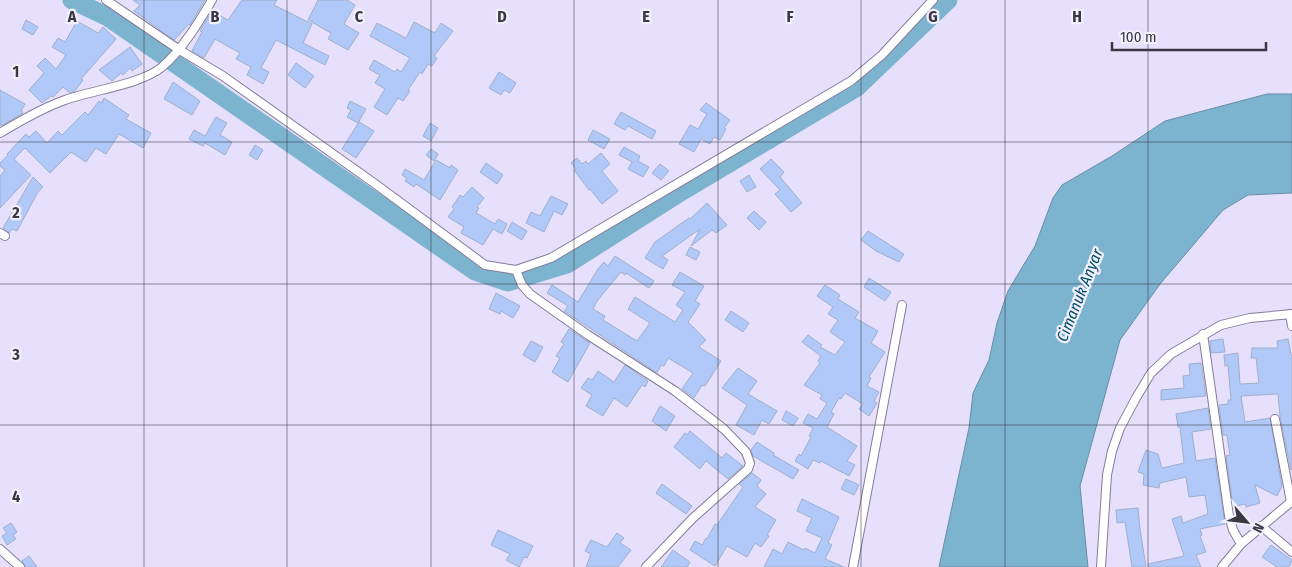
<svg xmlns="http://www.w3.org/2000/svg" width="1292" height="567" font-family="'Fira Sans Condensed',sans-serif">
<rect width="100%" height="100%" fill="#e7e0fc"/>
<!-- water -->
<path fill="#7cb4d0" stroke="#688ea6" d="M 1267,94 L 1292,94 L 1292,193 L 1248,195 L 1223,210 L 1160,284 L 1120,340 L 1080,486 L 1088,567 L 939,567 L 969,428 L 973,393 L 989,360 L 997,323 L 1008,291 L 1035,246 L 1053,198 L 1062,185 L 1112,156 L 1165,121 Z"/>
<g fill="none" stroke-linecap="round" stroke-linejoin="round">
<!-- river -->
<path stroke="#7cb4d0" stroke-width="19" d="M 72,0 L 108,17 L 475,271 L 508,282 L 567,264 L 682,191 L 857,87 L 948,0"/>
</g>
<!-- building -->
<path fill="#b1c9f8" stroke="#9fafcd" d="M 133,0 L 205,0 L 190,25 L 189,24 L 174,40 L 134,11 L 140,5 Z
M 242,0 L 277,0 L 274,5 L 312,24 L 303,43 L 329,56 L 325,65 L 276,40 L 261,68 L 269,72 L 263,84 L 247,75 L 251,67 L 236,59 L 240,53 L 215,39 L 204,58 L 192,51 L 202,32 L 200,31 L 212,11 L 228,20 Z
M 318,0 L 347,0 L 355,5 L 344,24 L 359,33 L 348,50 L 328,39 L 331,33 L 308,20 Z
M 26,20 L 38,27 L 33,35 L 22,29 Z
M 77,21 L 98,33 L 103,27 L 116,39 L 81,79 L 83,80 L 75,91 L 70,93 L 63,87 L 53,97 L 51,96 L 42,103 L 29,90 L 44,73 L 37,66 L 45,58 L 56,69 L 66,55 L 52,47 L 58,38 L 65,42 Z
M 414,22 L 435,33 L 441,23 L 453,31 L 434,56 L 437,58 L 432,66 L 428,64 L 422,74 L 420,72 L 408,90 L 410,91 L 403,101 L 398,98 L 387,115 L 374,107 L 385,89 L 375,83 L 380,75 L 369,69 L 374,60 L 395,72 L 397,69 L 401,72 L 410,58 L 370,36 L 377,23 L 406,38 Z
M 130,47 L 142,64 L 132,71 L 130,68 L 123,75 L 121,73 L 112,81 L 99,70 Z
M 296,63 L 314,76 L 305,88 L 288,75 Z
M 499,72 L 516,83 L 510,93 L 504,90 L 501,95 L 489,88 Z
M 173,82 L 200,101 L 192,115 L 164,99 Z
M 0,90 L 25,104 L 21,111 L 23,112 L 22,114 L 1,126 L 0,125 Z
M 104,98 L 129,115 L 126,119 L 151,133 L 143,148 L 119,134 L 106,154 L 96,148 L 86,162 L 71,152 L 50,173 L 25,148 L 14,159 L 31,175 L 0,208 L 0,176 L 5,170 L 0,166 L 0,163 L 8,155 L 7,154 L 26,134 L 29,137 L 36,131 L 47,143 L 58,131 L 62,135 L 85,112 L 88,115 L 99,101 L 101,103 Z
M 350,101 L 366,109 L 358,123 L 347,117 L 351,110 L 347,108 Z
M 706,103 L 730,120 L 724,128 L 726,129 L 720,140 L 714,137 L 710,144 L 701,139 L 694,152 L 679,144 L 690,125 L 698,129 L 707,114 L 700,110 Z
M 621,112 L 656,131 L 652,139 L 628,126 L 625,130 L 614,124 Z
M 216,117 L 227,123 L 220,135 L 232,142 L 225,155 L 205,143 L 203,146 L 189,139 L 194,130 L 205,136 Z
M 359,122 L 374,131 L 356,158 L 342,149 Z
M 430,123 L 438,128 L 431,141 L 423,136 Z
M 593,130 L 610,139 L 604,149 L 588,140 Z
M 255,145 L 263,150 L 257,160 L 249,155 Z
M 624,147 L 640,156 L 638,161 L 649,167 L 643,177 L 628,169 L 632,162 L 619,155 Z
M 431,149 L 438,154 L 434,161 L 426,155 Z
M 601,153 L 610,164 L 602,171 L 618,191 L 602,204 L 590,189 L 589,190 L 574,170 L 576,169 L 571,163 L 577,158 L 582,164 L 586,161 L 588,164 Z
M 771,159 L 784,172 L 780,177 L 802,203 L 791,212 L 775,194 L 780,190 L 760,169 Z
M 436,160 L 450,168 L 451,165 L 458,170 L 440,200 L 416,184 L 414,187 L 405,181 L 407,178 L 402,175 L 405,169 L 424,180 Z
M 486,163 L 503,175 L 497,184 L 480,172 Z
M 660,164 L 669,171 L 661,180 L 652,173 Z
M 749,175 L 756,187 L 747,192 L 740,181 Z
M 33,177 L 43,187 L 38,192 L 17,231 L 12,229 L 9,233 L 3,228 Z
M 472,187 L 484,198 L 477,207 L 479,208 L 476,213 L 495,224 L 498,219 L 507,224 L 502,234 L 493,229 L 483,245 L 461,233 L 464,227 L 448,217 L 454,209 L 452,207 L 460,195 L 463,197 Z
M 551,196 L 568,204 L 562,215 L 554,211 L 544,232 L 526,223 L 531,212 L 540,216 Z
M 707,203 L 727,225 L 716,233 L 712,230 L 691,246 L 700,229 L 662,256 L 668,260 L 663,269 L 645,258 L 655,242 L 689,218 L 690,219 Z
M 754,211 L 766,222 L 759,230 L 747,218 Z
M 512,222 L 527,231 L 522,240 L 507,231 Z
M 868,231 L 904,254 L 899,262 L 876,251 L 861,240 Z
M 690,247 L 700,252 L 696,260 L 686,255 Z
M 615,256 L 654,281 L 649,288 L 626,273 L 625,275 L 621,272 L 597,301 L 593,309 L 605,316 L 603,320 L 637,341 L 650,323 L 628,309 L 635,297 L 675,322 L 683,310 L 676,305 L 685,292 L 672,285 L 680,272 L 704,286 L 695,301 L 700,304 L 688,322 L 706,340 L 699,347 L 721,361 L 705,386 L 702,385 L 694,398 L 682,389 L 693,373 L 668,358 L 664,366 L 661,365 L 657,373 L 564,311 L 568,306 L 547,293 L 552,285 L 578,302 L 598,269 L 604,262 L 608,266 Z
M 869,278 L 891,292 L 885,301 L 864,287 Z
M 825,285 L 840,295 L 838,299 L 859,312 L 855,318 L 878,331 L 871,343 L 885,352 L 869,377 L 871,378 L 867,386 L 879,392 L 874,401 L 877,403 L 869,416 L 859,409 L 863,404 L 845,393 L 841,399 L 839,398 L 831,412 L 834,414 L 827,427 L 857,446 L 847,461 L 855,465 L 849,476 L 821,461 L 820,463 L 813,460 L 808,469 L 795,461 L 799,454 L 801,456 L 811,437 L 809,436 L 813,428 L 803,423 L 808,414 L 817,419 L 827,403 L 820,399 L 822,395 L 804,385 L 820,363 L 818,361 L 821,356 L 802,342 L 808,335 L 822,345 L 820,347 L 835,355 L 845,342 L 830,332 L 838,320 L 828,314 L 833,307 L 817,296 Z
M 496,293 L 520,306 L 513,318 L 501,311 L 500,314 L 489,309 Z
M 731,311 L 749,323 L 743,332 L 725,320 Z
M 569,329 L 590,343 L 568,382 L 552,372 L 560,358 L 556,356 L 564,344 L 561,342 Z
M 1223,339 L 1225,352 L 1211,353 L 1210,341 Z
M 1288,339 L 1291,355 L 1292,355 L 1292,467 L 1291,470 L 1280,416 L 1278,394 L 1241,396 L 1245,422 L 1270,418 L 1282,486 L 1277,496 L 1255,485 L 1260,503 L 1246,507 L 1245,504 L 1233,507 L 1226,456 L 1230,455 L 1227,435 L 1223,435 L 1219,405 L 1228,404 L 1228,400 L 1231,400 L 1228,365 L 1225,366 L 1224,355 L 1238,353 L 1240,384 L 1259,383 L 1256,358 L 1251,358 L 1252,348 L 1278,348 L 1277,341 Z
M 531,341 L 543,347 L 535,362 L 523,355 Z
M 1201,363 L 1206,396 L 1161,400 L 1161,390 L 1184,388 L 1183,376 L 1190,375 L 1189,364 Z
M 625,365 L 648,381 L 645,387 L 642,385 L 627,407 L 614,398 L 603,416 L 586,406 L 592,395 L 581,388 L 588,378 L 592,380 L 598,371 L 614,382 Z
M 738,368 L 757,381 L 748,394 L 777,411 L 769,424 L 762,420 L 754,435 L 736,425 L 747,405 L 722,388 Z
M 660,406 L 675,416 L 666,431 L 652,421 Z
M 1208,408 L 1211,429 L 1192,432 L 1196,461 L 1215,458 L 1225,524 L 1200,529 L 1202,535 L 1200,536 L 1206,552 L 1196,555 L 1201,567 L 1149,567 L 1148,564 L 1184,556 L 1172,519 L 1181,516 L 1183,523 L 1208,514 L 1205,495 L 1189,497 L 1186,477 L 1160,483 L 1159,488 L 1143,485 L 1144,474 L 1138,472 L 1146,450 L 1158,454 L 1162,468 L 1184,463 L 1180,427 L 1178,427 L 1176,414 Z
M 786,411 L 798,418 L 793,426 L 782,420 Z
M 690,431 L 722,458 L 726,453 L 743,466 L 728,479 L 706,461 L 700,469 L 674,447 L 685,433 L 687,435 Z
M 757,442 L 774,453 L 773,455 L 799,470 L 793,479 L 753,456 L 751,450 Z
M 752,473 L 761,480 L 757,486 L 766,494 L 755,507 L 776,520 L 767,535 L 769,536 L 761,547 L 755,543 L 747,557 L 727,546 L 715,566 L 690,550 L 695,541 L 702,545 L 706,538 L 707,539 L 715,524 L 717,525 L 743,487 L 739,484 Z
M 846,479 L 859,485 L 854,495 L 841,489 Z
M 662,484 L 692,506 L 686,514 L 656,493 Z
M 802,499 L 839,517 L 828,543 L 832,545 L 825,559 L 844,567 L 764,567 L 773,549 L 782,554 L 788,542 L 804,550 L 805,548 L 815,553 L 822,538 L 806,531 L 812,518 L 797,511 Z
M 1138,508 L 1140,529 L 1146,567 L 1132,567 L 1125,522 L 1117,523 L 1116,510 Z
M 11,523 L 17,532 L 13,535 L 16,539 L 7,545 L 2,536 L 7,533 L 3,528 Z
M 498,530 L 533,546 L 527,558 L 524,557 L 519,567 L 506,560 L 510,554 L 491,545 Z
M 617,533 L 624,538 L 620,543 L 631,550 L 618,567 L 586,567 L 591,554 L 585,551 L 591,540 L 607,547 Z
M 1271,545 L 1292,560 L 1289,567 L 1277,567 L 1262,557 Z
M 673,550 L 690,562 L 687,567 L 661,567 Z
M 29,556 L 37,567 L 26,567 L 22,561 Z"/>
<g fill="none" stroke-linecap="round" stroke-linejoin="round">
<defs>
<path id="street" d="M 106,0 L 178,49 L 223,76 L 374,183 L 485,265 L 516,270 L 551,258 L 851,81 L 882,55 L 933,0
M 0,133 C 20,121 42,108 65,100 C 92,90 140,85 162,67 C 182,50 199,22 212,0
M 0,233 L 5,236
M 516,270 L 522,285 L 530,294 L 588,335 L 675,391 L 724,429 L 746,452 L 750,463 L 748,469 L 693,518 L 646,567
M 1290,314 L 1292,326
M 1203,334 L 1229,516 L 1233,530 L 1241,544
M 1275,419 L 1291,502
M 1261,526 L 1292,552
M 0,549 L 20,567
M 853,567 L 902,305
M 1101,567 L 1107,475 L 1112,451 L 1120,428 L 1136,398 L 1151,373 L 1171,354 L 1221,325 L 1250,318 L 1292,314
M 1222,567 L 1241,544 L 1292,501"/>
</defs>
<!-- street casing -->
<use href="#street" stroke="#847c9b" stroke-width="10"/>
<!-- street -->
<use href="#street" stroke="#fff" stroke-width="8"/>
</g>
<!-- grid -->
<path fill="none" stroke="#3a3744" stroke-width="1" stroke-opacity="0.55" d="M 144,0 L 144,567M 287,0 L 287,567M 431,0 L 431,567M 574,0 L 574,567M 718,0 L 718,567M 861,0 L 861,567M 1005,0 L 1005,567M 1148,0 L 1148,567M 0,142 L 1292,142M 0,284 L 1292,284M 0,425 L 1292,425"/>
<g text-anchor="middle" stroke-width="4.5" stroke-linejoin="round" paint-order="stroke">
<!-- water labels -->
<g font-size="16" font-style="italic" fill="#004e6b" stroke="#f3f0fe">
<text transform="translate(1079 295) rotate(-68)" y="6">Cimanuk Anyar</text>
</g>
</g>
<g font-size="16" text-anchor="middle" font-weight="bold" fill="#3a3744" stroke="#f3f0fe" stroke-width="4.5" stroke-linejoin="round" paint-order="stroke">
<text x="72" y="22">A</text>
<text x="215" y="22">B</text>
<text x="359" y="22">C</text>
<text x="502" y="22">D</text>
<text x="646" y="22">E</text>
<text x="790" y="22">F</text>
<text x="933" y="22">G</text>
<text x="1077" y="22">H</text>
<text x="16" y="77">1</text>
<text x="16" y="218">2</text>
<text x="16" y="360">3</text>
<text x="16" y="502">4</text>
</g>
<!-- north arrow -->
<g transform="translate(1247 522) rotate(118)" stroke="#f3f0fe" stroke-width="4" paint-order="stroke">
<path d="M0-4L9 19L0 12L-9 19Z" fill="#3a3744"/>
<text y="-8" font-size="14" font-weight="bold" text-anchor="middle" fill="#3a3744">N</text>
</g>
<!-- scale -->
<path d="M1112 42v8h154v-8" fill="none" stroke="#3a3744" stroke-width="2.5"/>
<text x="1120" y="42" font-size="15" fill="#3a3744" stroke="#f3f0fe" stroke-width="4" paint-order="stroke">100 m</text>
</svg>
